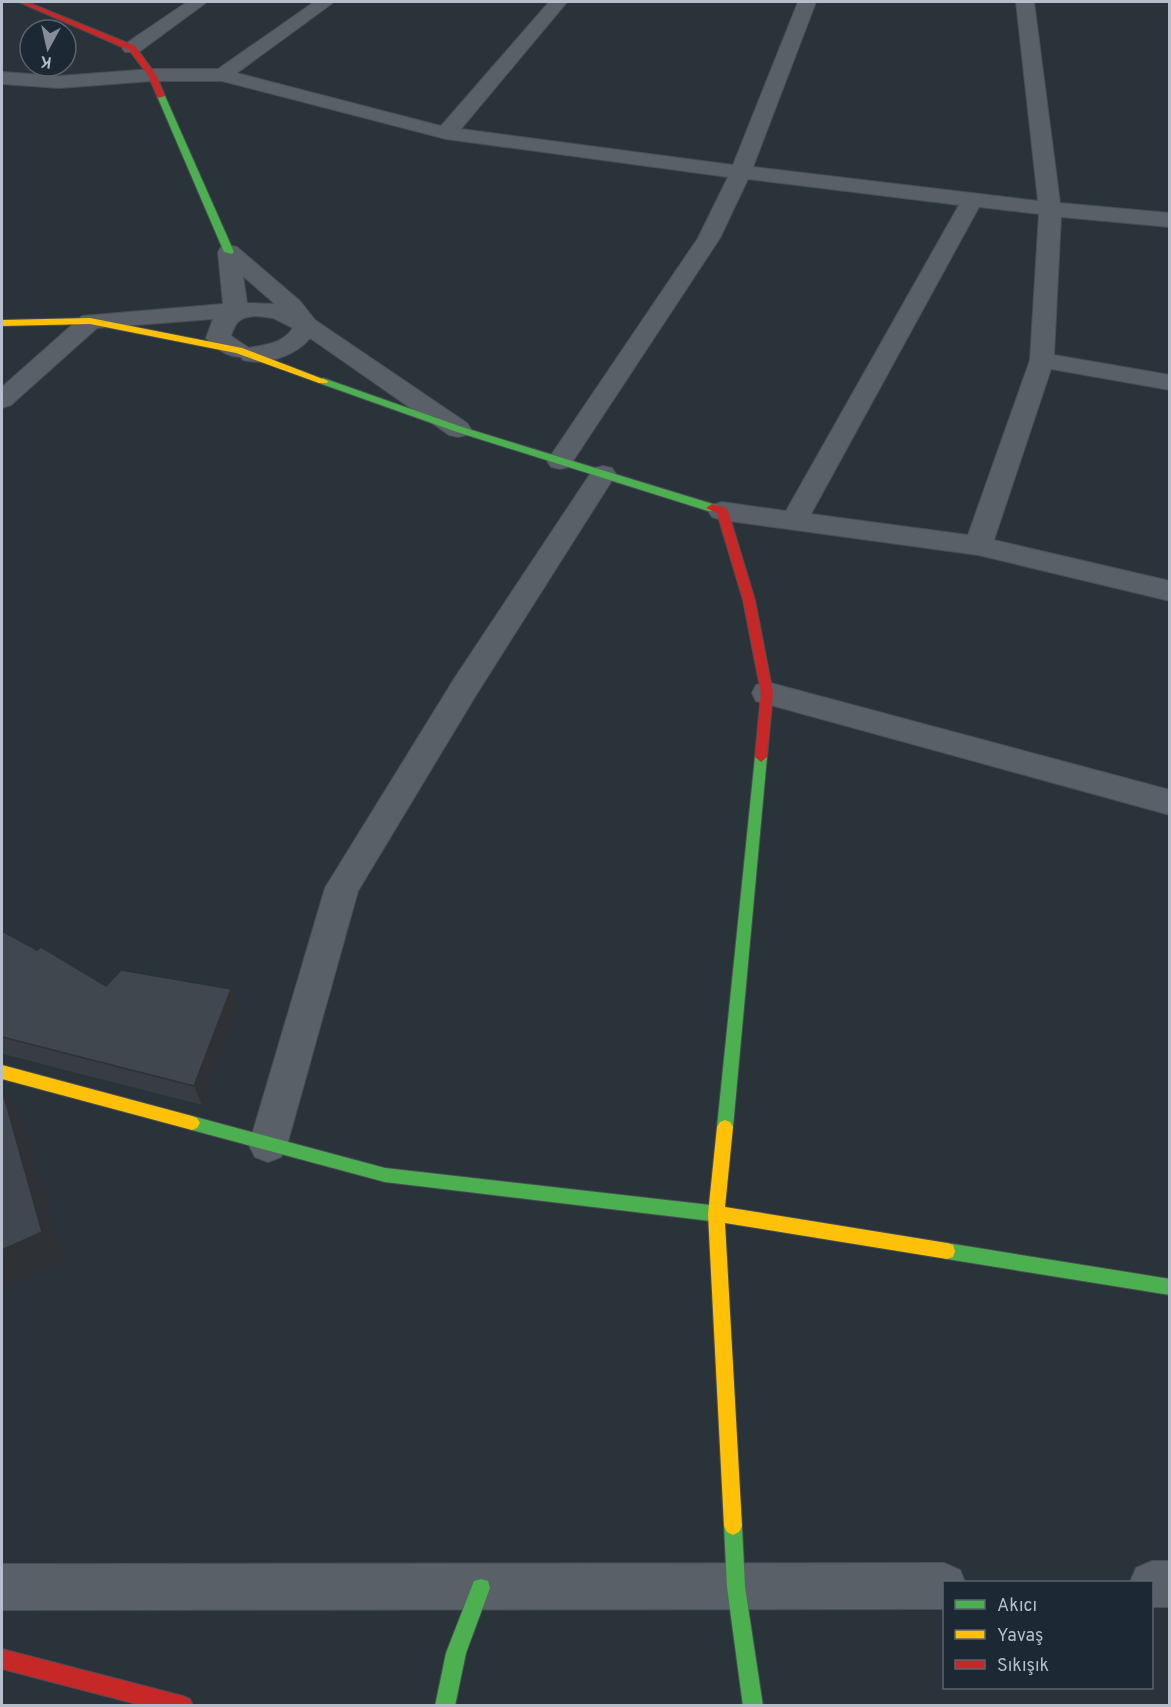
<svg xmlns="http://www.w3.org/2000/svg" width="1171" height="1707" font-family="Overpass,sans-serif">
<rect width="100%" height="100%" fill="#2a323a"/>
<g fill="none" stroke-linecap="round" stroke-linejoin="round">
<defs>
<path id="street" d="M 187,2 L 207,2 L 139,52 L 125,52 L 122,48 L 125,44 Z
M 314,2 L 334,2 L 237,73 L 441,126 L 549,2 L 567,2 L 461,129 L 733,165 L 798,2 L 816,2 L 753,167 L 1038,201 L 1016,2 L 1034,2 L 1060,203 L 1170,213 L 1170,227 L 1061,217 L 1054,355 L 1170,375 L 1170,390 L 1051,369 L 994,540 L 1170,581 L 1170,601 L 978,555 L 722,520 L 712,517 L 708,511 L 712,505 L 722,502 L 786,511 L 959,205 L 748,179 L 720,238 L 569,467 L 560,469 L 551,467 L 547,461 L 698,238 L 728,177 L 446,139 L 222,81 L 152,81 L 59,88 L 2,84 L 2,72 L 59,76 L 152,69 L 218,69 ZM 979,207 L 1039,214 L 1030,360 L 968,535 L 811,514 Z
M 229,245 L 237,247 L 300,301 L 315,320 L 467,423 L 471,429 L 467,435 L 458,437 L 449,435 L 310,338 C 296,356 265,366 243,360 L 241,357 C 229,357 213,348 206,338 L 213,319 L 97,328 L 11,405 L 2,408 L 2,387 L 82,316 L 223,304 L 218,252 L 221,247 ZM 243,276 L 275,304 L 247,303 ZM 257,316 L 273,318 L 293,328 C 282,344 267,344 249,348 L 231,336 C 236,320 241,317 257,316 Z
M 603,466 L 612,468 L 616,474 L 476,695 L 358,891 L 287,1145 L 281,1157 L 268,1162 L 255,1157 L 249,1145 L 325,888 L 454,679 L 594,468 Z
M 767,682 L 1170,790 L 1170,815 L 756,701 L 752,693 L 756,685 Z
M 1152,1561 L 1170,1561 L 1170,1607 L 1152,1607 L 1152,1582 L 1130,1582 L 1136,1568 Z
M 944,1563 L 960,1570 L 965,1582 L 944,1582 L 944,1609 L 2,1610 L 2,1564 Z"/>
<path id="fast" d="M 158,94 L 165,96 L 234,252 L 232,254 L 224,252 L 157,96 Z
M 323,378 L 462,427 L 716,505 L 718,508 L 716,511 L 708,511 L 454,431 L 319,383 L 318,381 Z
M 761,752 L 767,757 L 733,1127 L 730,1132 L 725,1134 L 720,1132 L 717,1127 L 755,757 Z
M 192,1116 L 385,1168 L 719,1206 L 725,1209 L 727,1214 L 725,1219 L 719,1222 L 385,1182 L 192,1130 L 187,1128 L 184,1123 L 187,1118 Z
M 947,1243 L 1170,1279 L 1170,1295 L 947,1259 L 941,1257 L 939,1251 L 941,1245 Z
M 733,1517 L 739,1520 L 742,1526 L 745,1587 L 763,1706 L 743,1706 L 727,1587 L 724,1526 L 727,1520 Z
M 481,1579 L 488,1581 L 490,1588 L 466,1653 L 455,1706 L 435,1706 L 446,1653 L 474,1581 Z"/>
<path id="slow" d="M 90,318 L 242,348 L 328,381 L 327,383 L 319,383 L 236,353 L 90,324 L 2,326 L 2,320 Z
M 2,1065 L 192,1116 L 197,1118 L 200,1123 L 197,1128 L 192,1130 L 2,1079 Z
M 725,1120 L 730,1122 L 733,1127 L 725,1207 L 947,1243 L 953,1245 L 955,1251 L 953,1257 L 947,1259 L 725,1223 L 742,1526 L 739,1532 L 733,1535 L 727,1532 L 724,1526 L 708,1214 L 717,1127 L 720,1122 Z"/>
<path id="jam" d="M 19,2 L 27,2 L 135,46 L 156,75 L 165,96 L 158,98 L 148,75 L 129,50 Z
M 712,504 L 726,508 L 728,511 L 755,600 L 773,693 L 767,757 L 761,762 L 755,757 L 761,693 L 743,600 L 717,513 L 706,508 Z
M 2,1649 L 183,1696 L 190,1699 L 193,1706 L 144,1706 L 2,1669 Z"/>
</defs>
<!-- street casing -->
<use href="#street" stroke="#484e54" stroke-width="2"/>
<!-- fast casing -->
<use href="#fast" stroke="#484e54" stroke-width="2"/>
<!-- slow casing -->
<use href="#slow" stroke="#484e54" stroke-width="2"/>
<!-- jam casing -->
<use href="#jam" stroke="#484e54" stroke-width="2"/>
<!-- street -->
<use href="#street" fill="#5a6067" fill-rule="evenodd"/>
<!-- fast -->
<use href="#fast" fill="#4caf50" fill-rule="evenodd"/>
<!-- slow -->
<use href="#slow" fill="#ffc107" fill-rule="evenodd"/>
<!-- jam -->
<use href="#jam" fill="#c62828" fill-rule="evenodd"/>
</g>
<!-- wall -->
<path fill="#383d43" d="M 2,931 L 37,950 L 106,986 L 239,1009 L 202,1105 L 3,1054 L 2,1056 Z"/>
<!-- shaded-wall -->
<path fill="#2e3237" d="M 231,989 L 239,1009 L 202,1105 L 194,1086 Z
M 2,1086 L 23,1117 L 65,1261 L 2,1290 Z"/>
<!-- building -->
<path fill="#41474e" stroke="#2e3237" stroke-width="1.5" d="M 2,931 L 37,950 L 41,947 L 106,986 L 121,970 L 231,989 L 194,1086 L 2,1037 Z
M 2,1089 L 42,1232 L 2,1250 Z"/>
<!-- border -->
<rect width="1171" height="1707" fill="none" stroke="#b5beca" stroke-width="6"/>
<!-- legend -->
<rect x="943" y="1581" width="210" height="108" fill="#1d2835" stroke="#5a6471" stroke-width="1.5"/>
<rect x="955" y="1600" width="30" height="9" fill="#4caf50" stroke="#5a6471" stroke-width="1.5"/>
<text x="997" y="1611" font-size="18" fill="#b5beca">Akıcı</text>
<rect x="955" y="1630" width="30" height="9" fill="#ffc107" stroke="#5a6471" stroke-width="1.5"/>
<text x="997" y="1641" font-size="18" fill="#b5beca">Yavaş</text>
<rect x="955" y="1660" width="30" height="9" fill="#c62828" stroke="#5a6471" stroke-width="1.5"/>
<text x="997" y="1671" font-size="18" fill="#b5beca">Sıkışık</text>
<!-- north arrow -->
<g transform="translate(48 48) rotate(188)"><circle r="28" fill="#1d2835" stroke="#5a6471" stroke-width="1.5"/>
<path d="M0-4.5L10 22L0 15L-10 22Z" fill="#848d98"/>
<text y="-9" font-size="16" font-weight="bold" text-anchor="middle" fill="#b5beca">K</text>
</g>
</svg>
